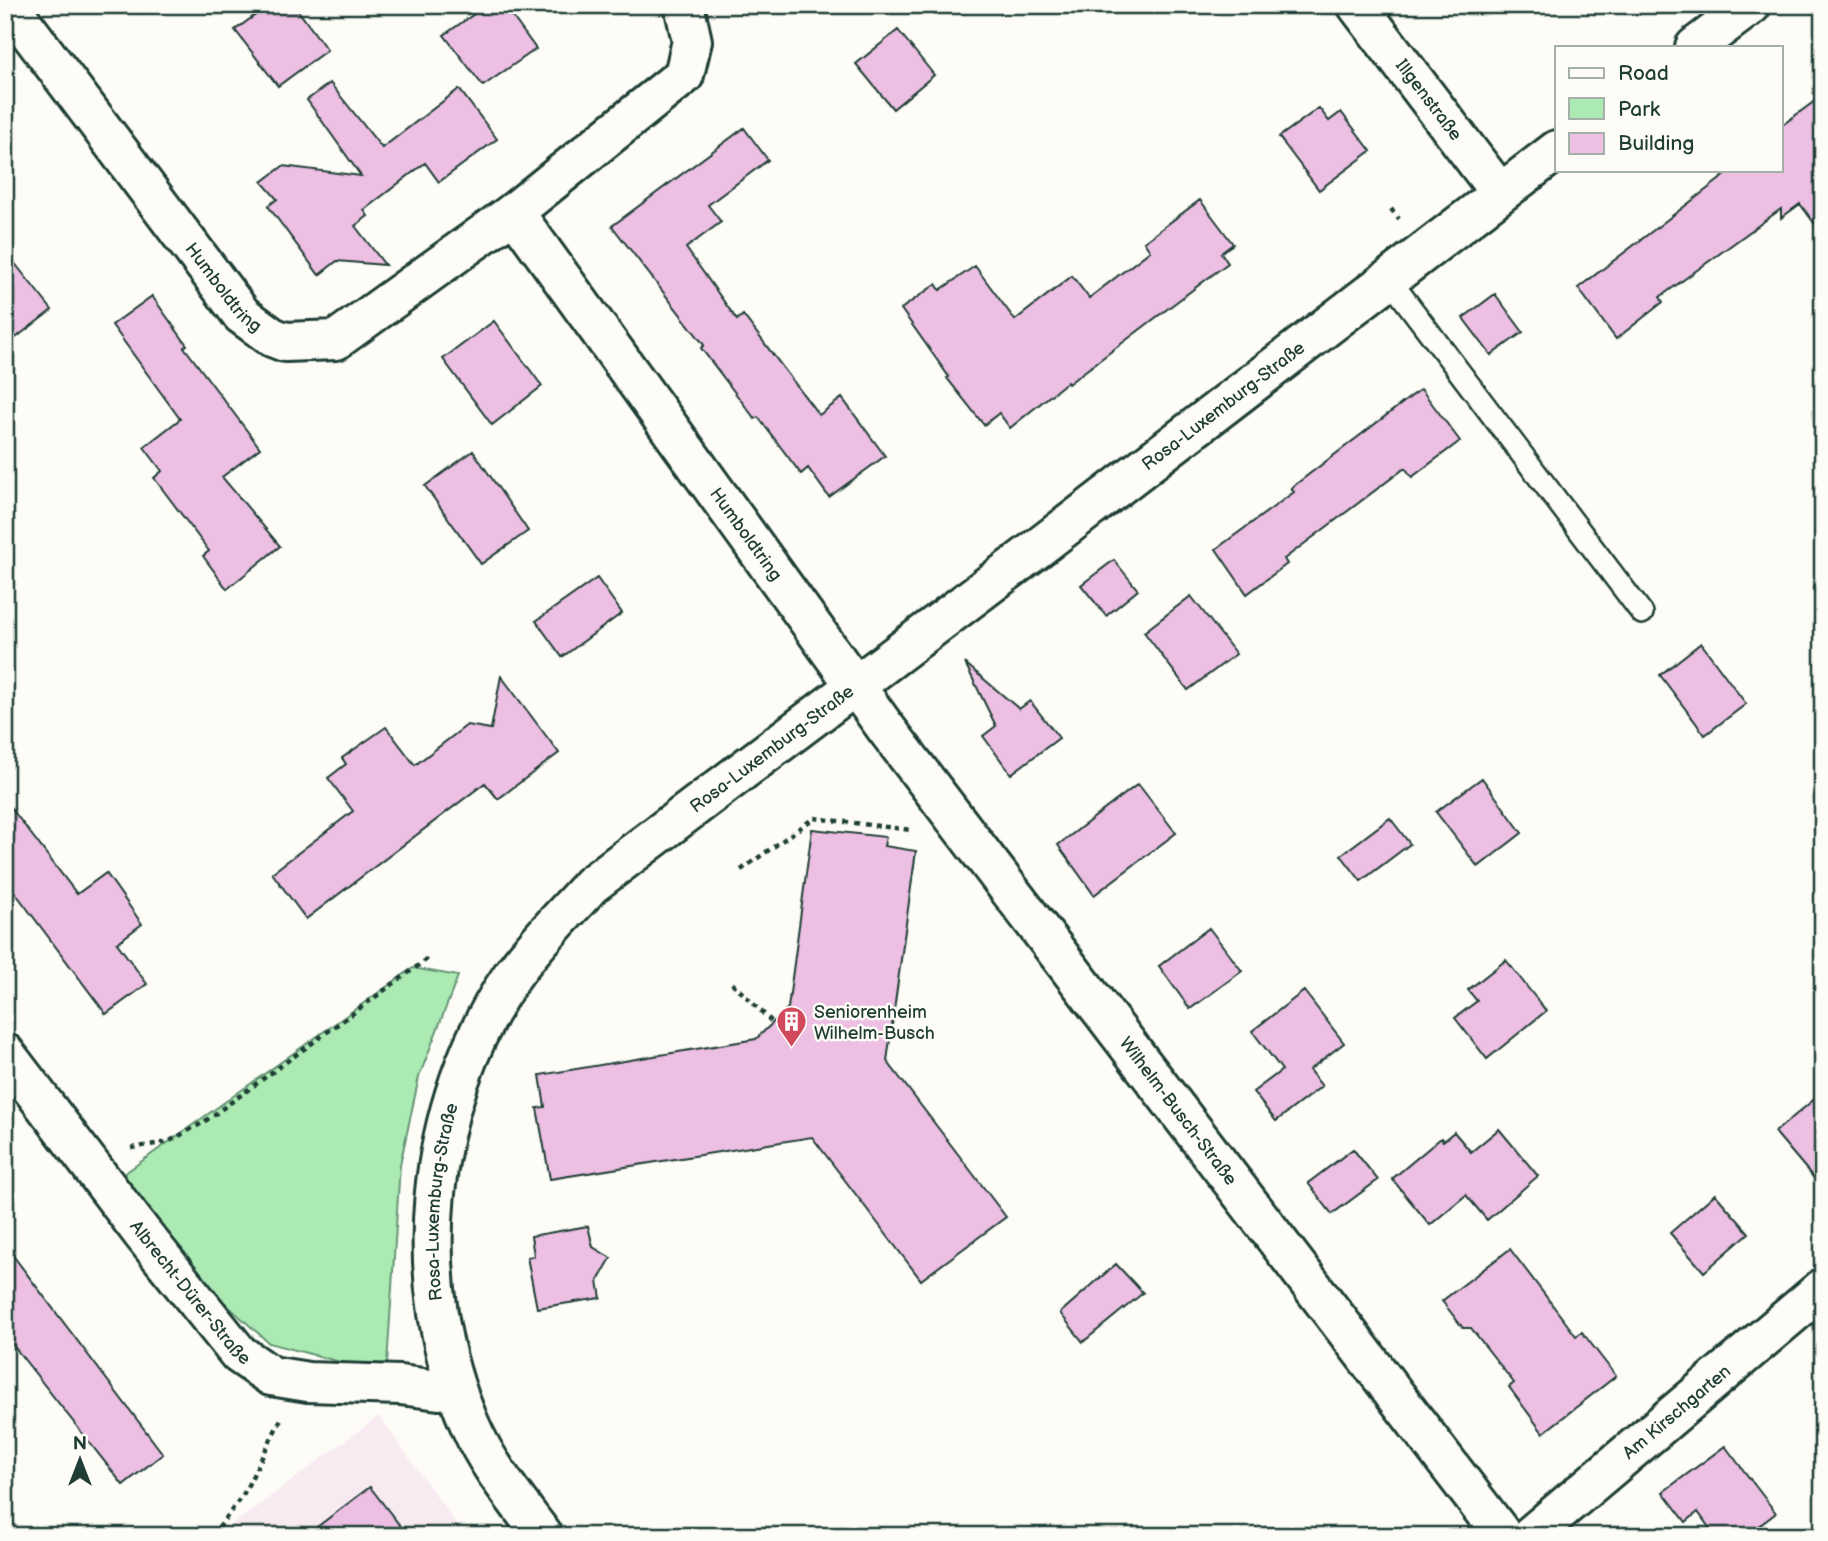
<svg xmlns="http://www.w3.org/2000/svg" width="1828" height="1541" font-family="'Balsamiq Sans',sans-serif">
<rect width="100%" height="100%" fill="#fdfcf7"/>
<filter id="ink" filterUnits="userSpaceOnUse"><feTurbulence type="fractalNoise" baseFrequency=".0143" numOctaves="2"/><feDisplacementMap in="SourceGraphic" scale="14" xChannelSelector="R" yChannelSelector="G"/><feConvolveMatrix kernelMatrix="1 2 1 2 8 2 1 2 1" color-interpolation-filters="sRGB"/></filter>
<g filter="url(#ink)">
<!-- built -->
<path fill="#f8eaf1" d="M 379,1416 L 465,1536 L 217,1536 Z"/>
<!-- green -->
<path fill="#abebb3" stroke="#659474" stroke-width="2" d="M 413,968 L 458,976 L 419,1077 L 400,1165 L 387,1364 L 344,1363 L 269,1343 L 217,1296 L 121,1176 Z"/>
<!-- building -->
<path fill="#ecbfe3" stroke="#1f3d34" stroke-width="2" d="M 269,5 L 294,5 L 327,50 L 278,86 L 235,30 Z
M 487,5 L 504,5 L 536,49 L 483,86 L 444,35 Z
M 898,30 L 934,75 L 893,109 L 856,64 Z
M 330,83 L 382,148 L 459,89 L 497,139 L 439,182 L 425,163 L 364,210 L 368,216 L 355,226 L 385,265 L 337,261 L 319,275 L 268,206 L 277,199 L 262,182 L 283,166 L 361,176 L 307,100 Z
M 1823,95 L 1823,235 L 1800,204 L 1781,218 L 1781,209 L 1660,297 L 1663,302 L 1616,339 L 1578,288 L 1732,170 L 1781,170 L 1781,126 Z
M 1319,108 L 1329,121 L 1341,112 L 1371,151 L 1319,190 L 1279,137 Z
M 744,128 L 768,160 L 708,205 L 721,222 L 686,248 L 737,320 L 743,315 L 819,415 L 842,398 L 885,456 L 829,497 L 808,468 L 801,474 L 758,417 L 755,419 L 701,348 L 704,345 L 612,226 Z
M 1200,200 L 1233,244 L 1221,253 L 1228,263 L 1068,384 L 1067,382 L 1010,428 L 999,413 L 984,425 L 947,378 L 949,377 L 901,309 L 936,284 L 940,290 L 975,266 L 1015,320 L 1072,276 L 1089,298 L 1150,251 L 1144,242 Z
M 5,251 L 52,310 L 5,346 Z
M 1495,294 L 1523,332 L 1491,355 L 1463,318 Z
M 152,296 L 187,345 L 184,347 L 260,448 L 222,477 L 280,546 L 227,589 L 203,556 L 209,551 L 154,478 L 162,471 L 144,447 L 180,419 L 112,325 Z
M 494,321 L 542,386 L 492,425 L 443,359 Z
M 1421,389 L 1460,441 L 1412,477 L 1405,468 L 1284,559 L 1287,564 L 1247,594 L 1216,549 L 1294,492 L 1291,488 Z
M 473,451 L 528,531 L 481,564 L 425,486 Z
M 1114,560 L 1138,590 L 1106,616 L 1081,585 Z
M 597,578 L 622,613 L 562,657 L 536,621 Z
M 1191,596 L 1236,654 L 1188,690 L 1144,632 Z
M 1701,643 L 1746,704 L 1705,735 L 1660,675 Z
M 965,663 L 1019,709 L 1030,701 L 1059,738 L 1011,774 L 983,736 L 996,726 Z
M 501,676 L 559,753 L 498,799 L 485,783 L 306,919 L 272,873 L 353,811 L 328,778 L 346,764 L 342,758 L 386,727 L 415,765 L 467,725 L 491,729 Z
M 1482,778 L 1522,833 L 1478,867 L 1436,812 Z
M 1138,784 L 1176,833 L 1094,895 L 1058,845 Z
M 5,800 L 77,894 L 106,873 L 142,924 L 117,943 L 147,984 L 106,1014 L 5,879 Z
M 1390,818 L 1410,844 L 1361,881 L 1341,855 Z
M 812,829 L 886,837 L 884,846 L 916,851 L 887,1061 L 1006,1217 L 921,1280 L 812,1137 L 550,1179 L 537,1108 L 545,1107 L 540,1075 L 756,1039 L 788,1008 Z
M 1209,928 L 1242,971 L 1190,1009 L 1159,966 Z
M 1506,960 L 1546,1011 L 1487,1059 L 1455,1018 L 1477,1001 L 1468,990 Z
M 1304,991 L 1344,1043 L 1309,1070 L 1322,1086 L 1276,1121 L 1253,1092 L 1282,1070 L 1252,1031 Z
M 1823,1092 L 1823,1189 L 1775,1132 Z
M 1499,1129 L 1538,1176 L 1487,1220 L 1466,1195 L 1430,1225 L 1392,1179 L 1441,1138 L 1443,1141 L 1454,1132 L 1471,1152 Z
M 1353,1149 L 1378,1180 L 1332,1214 L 1308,1183 Z
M 1715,1194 L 1749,1233 L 1704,1272 L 1670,1233 Z
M 588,1226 L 593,1247 L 611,1258 L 598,1281 L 601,1298 L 537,1308 L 527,1257 L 534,1256 L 531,1236 Z
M 5,1245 L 163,1454 L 123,1485 L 5,1335 Z
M 1510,1249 L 1576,1336 L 1582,1332 L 1616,1376 L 1543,1433 L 1509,1387 L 1514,1383 L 1471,1328 L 1463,1328 L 1442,1301 Z
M 1116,1264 L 1143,1293 L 1083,1342 L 1060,1313 Z
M 1725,1446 L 1776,1513 L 1746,1536 L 1715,1536 L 1698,1512 L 1686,1522 L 1663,1492 Z
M 370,1487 L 408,1536 L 305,1536 Z"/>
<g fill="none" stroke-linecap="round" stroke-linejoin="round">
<defs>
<path id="lane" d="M 1389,279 L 1642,613"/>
<g id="street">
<path id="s1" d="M 9,5 L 242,315 L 272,337 L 285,342 L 336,340 L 514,212 L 684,75 L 692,41 L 684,5"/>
<path id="s2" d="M 1357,5 L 1500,193"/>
<path id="s3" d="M 514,212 L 885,727 L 1503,1536"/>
<path id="s4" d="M 5,1053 L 142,1233 L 239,1354 L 271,1376 L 308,1382 L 400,1385 L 439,1390 L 454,1386"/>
<path id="s5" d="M 1530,1536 L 1823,1288"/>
</g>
<g id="secondary">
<path d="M 1695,47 L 1751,5"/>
<path id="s6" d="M 543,1536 C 517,1501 487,1465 470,1425 C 408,1284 424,1105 511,977 C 534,944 564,915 591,885 L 1038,548 L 1557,150"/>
</g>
</defs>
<!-- lane casing -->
<use href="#lane" stroke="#1f3d34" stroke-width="26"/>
<!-- street casing -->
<use href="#street" stroke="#1f3d34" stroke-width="44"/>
<!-- secondary casing -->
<use href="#secondary" stroke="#1f3d34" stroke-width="44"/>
<!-- path -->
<path stroke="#1f3d34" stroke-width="4.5" stroke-dasharray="5 5" stroke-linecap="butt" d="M 1391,209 L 1399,219
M 741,870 L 814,818 L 911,830
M 732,983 L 773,1023
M 131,1148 L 168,1142 L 204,1122 L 430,957
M 213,1536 L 244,1493 L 281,1419"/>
<!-- lane -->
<use href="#lane" stroke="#fdfcf7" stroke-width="21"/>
<!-- street -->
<use href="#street" stroke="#fdfcf7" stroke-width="38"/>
<!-- secondary -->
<use href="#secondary" stroke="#fdfcf7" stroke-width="38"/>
</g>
</g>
<!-- icons -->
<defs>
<symbol id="building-pin" viewBox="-11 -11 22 30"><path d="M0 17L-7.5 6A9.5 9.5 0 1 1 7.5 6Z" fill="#d1495b" stroke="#fdfcf7"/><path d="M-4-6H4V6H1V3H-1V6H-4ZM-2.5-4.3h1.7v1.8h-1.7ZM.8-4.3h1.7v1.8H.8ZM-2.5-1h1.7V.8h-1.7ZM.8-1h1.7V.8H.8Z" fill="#fff"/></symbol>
</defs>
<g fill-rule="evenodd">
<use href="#building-pin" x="774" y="1004" width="35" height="47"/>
</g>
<g text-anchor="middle" stroke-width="5" stroke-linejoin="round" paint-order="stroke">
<!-- street labels -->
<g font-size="18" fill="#1f3d34" stroke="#fdfcf7">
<text dy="6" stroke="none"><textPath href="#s2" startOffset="119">Illgenstraße</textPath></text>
<text dy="6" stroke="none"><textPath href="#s1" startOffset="355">Humboldtring</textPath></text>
<text dy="6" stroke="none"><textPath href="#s6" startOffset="1517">Rosa-Luxemburg-Straße</textPath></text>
<text dy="6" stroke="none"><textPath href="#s3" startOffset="397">Humboldtring</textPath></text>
<text dy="6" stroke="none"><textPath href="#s6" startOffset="950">Rosa-Luxemburg-Straße</textPath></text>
<text dy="6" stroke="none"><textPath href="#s3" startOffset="1118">Wilhelm-Busch-Straße</textPath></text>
<text dy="6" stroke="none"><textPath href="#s6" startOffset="362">Rosa-Luxemburg-Straße</textPath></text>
<text dy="6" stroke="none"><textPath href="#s4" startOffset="303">Albrecht-Dürer-Straße</textPath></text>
<text dy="6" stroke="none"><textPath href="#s5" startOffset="192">Am Kirschgarten</textPath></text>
</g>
<!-- poi labels -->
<g font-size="18" fill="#1f3d34" stroke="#fdfcf7" text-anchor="start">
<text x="814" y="1018">Seniorenheim<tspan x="814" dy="21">Wilhelm-Busch</tspan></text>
</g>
</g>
<!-- margin -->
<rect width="1828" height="1541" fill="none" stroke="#fdfcf7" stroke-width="28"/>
<rect x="14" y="14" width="1800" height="1513" fill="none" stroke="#1f3d34" stroke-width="2.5" filter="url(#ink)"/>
<!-- legend -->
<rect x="1555" y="46" width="228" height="126" fill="#fdfcf7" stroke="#a4b0a9" stroke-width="2"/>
<rect x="1569" y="68" width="35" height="10" fill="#fdfcf7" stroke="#a4b0a9" stroke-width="2"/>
<text x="1618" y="80" font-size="21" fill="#1f3d34">Road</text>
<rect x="1569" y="98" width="35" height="21" fill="#abebb3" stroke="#a4b0a9" stroke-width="2"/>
<text x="1618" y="116" font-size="21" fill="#1f3d34">Park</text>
<rect x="1569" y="133" width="35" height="21" fill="#ecbfe3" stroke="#a4b0a9" stroke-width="2"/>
<text x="1618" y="150" font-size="21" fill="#1f3d34">Building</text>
<!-- north arrow -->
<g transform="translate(80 1460)" stroke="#fdfcf7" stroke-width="5" paint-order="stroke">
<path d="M0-5L12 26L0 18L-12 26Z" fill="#1f3d34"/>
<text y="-10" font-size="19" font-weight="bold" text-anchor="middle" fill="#1f3d34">N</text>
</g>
</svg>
